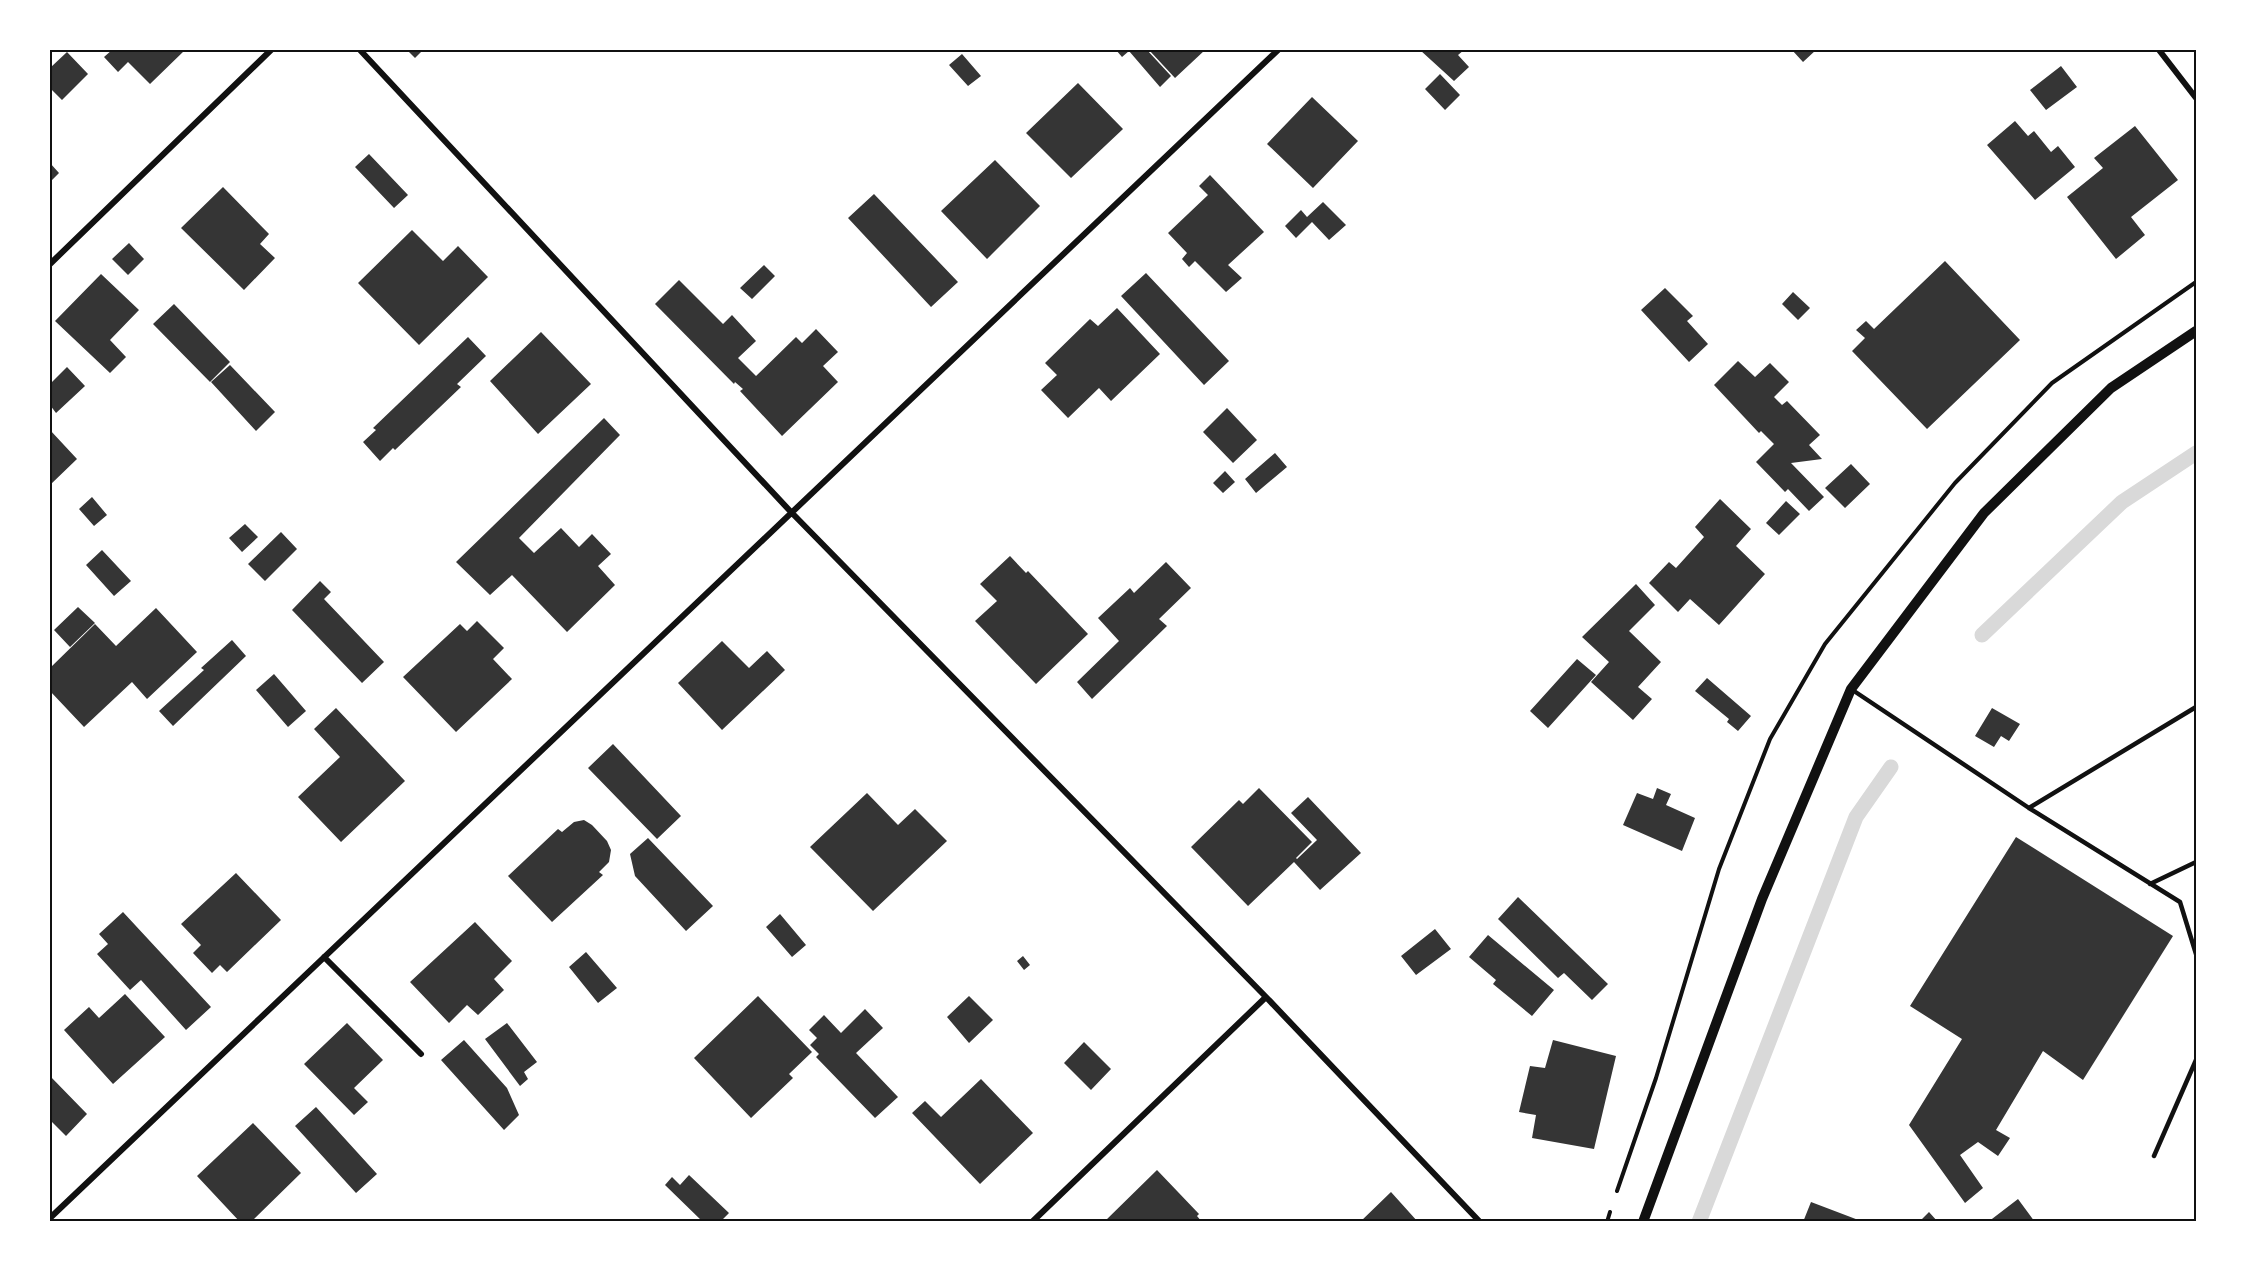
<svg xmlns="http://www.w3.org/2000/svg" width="2246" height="1271" font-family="'DM Sans',sans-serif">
<rect width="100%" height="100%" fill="#fff"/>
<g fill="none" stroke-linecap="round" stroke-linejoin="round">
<!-- stream -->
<path stroke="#d9d9d9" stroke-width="15" d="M 1982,635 L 2122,502 L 2196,453
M 1699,1222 L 1856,817 L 1891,767"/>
</g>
<!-- building -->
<path fill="#353535" d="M 112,50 L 185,50 L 150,84 L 128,62 L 118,72 L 104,57 Z
M 407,50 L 423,50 L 415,58 Z
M 1116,50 L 1147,50 L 1171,76 L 1160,87 L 1129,51 L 1122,57 Z
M 1149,50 L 1205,50 L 1175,78 Z
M 1420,50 L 1464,50 L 1458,55 L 1469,67 L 1454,81 Z
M 1792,50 L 1816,50 L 1803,62 Z
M 67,52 L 88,74 L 62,100 L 50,88 L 50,68 Z
M 962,54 L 981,76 L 968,86 L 949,65 Z
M 2061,66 L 2077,87 L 2046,110 L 2030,90 Z
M 1440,74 L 1460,95 L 1445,110 L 1425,89 Z
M 1078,83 L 1123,129 L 1071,178 L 1026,133 Z
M 1312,97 L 1358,141 L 1313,188 L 1267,144 Z
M 2015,121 L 2028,136 L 2034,131 L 2051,152 L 2058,146 L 2075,167 L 2035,200 L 1987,145 Z
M 2135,126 L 2178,180 L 2131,217 L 2145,235 L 2116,259 L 2067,197 L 2103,168 L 2094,158 Z
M 369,154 L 408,195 L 394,208 L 355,167 Z
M 995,160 L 1040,206 L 987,259 L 941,211 Z
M 50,163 L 59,173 L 50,182 Z
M 1210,175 L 1264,232 L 1228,265 L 1242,278 L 1226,292 L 1195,261 L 1189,267 L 1182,259 L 1187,253 L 1168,233 L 1208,195 L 1199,186 Z
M 223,187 L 269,234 L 260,244 L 275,258 L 244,290 L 181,228 Z
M 874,194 L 958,282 L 931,307 L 848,218 Z
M 1323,202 L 1346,225 L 1329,240 L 1312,222 L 1296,238 L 1285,226 L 1301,210 L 1307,217 Z
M 412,230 L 443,261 L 458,246 L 488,277 L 419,345 L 358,283 Z
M 129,243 L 144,259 L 128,275 L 112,259 Z
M 1945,261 L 2020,340 L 1927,429 L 1852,351 L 1865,338 L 1856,330 L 1866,321 L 1874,329 Z
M 764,265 L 775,276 L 752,299 L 740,288 Z
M 1146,273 L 1229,361 L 1204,385 L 1121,296 Z
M 101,274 L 139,310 L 110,340 L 126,357 L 110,373 L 55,321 Z
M 679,280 L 723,324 L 732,315 L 756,341 L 738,358 L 756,376 L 796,337 L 802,343 L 816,329 L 838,352 L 823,366 L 838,382 L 782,436 L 740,391 L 743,389 L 735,382 L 734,384 L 655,304 Z
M 1665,288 L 1693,316 L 1687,321 L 1708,344 L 1689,362 L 1641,310 Z
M 1793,292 L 1810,308 L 1798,320 L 1782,304 Z
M 174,304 L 230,362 L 210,382 L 153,324 Z
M 1117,308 L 1160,354 L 1111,401 L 1099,388 L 1068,418 L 1041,390 L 1057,375 L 1045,363 L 1090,319 L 1098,326 Z
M 541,332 L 591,384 L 538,434 L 490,381 Z
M 468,337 L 486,356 L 457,384 L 461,387 L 395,450 L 393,448 L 380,461 L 363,442 L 376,430 L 373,428 Z
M 1738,361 L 1755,377 L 1770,363 L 1789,382 L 1774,397 L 1782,405 L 1787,401 L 1820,435 L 1809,445 L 1822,459 L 1791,463 L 1824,497 L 1809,511 L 1788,489 L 1785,492 L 1756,462 L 1774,444 L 1761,431 L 1759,433 L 1714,385 Z
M 230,365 L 275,412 L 256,431 L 211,382 Z
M 67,367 L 85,386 L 56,413 L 50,405 L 50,384 Z
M 1227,408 L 1257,440 L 1233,463 L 1203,432 Z
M 604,418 L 620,435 L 519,538 L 534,553 L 561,528 L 579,547 L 592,534 L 611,554 L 598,566 L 615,585 L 567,632 L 512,575 L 490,595 L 456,562 Z
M 50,430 L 77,459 L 50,485 Z
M 1275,453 L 1287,467 L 1256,493 L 1245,479 Z
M 1851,464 L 1870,484 L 1845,508 L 1825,488 Z
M 1225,471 L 1235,482 L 1223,493 L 1213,483 Z
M 92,497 L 107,515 L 94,526 L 79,509 Z
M 1720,499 L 1751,529 L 1736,546 L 1765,574 L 1719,625 L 1690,599 L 1678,612 L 1649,583 L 1669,562 L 1676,568 L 1704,537 L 1695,527 Z
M 1786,501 L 1800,514 L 1779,535 L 1766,523 Z
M 245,524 L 258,537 L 242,552 L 229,538 Z
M 281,532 L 297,549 L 265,581 L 248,564 Z
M 102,550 L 131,581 L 114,596 L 86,565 Z
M 1010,556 L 1026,573 L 1028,571 L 1088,634 L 1036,684 L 975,621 L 997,601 L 980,584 Z
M 1166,562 L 1191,588 L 1159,619 L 1167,626 L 1092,699 L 1077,682 L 1119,641 L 1098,618 L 1130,588 L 1134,593 Z
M 320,581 L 331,592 L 324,599 L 384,662 L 362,683 L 292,610 Z
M 1636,584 L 1655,605 L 1629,631 L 1661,662 L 1638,687 L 1652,699 L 1633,720 L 1591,682 L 1609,662 L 1582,637 Z
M 78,607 L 95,623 L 70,647 L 54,630 Z
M 156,608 L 197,652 L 147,699 L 132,682 L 84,727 L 50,691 L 50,668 L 95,624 L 116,646 Z
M 477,621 L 504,648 L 493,659 L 512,679 L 456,732 L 403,677 L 460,624 L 467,631 Z
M 232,640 L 246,656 L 173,726 L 159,711 L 204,670 L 201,668 Z
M 722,641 L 749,668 L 767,651 L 785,670 L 722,730 L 678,683 Z
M 1577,659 L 1596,675 L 1548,728 L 1530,711 Z
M 274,674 L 306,711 L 288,727 L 256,690 Z
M 1707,678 L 1751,716 L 1738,731 L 1727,722 L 1729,719 L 1695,691 Z
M 336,708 L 405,781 L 341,842 L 298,797 L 340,757 L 314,729 Z
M 1992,708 L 2020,724 L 2009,741 L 2001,736 L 1994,747 L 1975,736 Z
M 613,744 L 681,816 L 657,839 L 588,768 Z
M 1259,788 L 1312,842 L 1296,858 L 1297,859 L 1317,840 L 1291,813 L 1308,797 L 1361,853 L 1320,890 L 1294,862 L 1248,906 L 1191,847 L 1239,800 L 1243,804 Z
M 1657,788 L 1671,794 L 1666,805 L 1695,818 L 1682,851 L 1623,825 L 1637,793 L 1653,799 Z
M 867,793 L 898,825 L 915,809 L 947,841 L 873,911 L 810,847 Z
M 584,820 L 592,825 L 607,841 L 611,850 L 609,862 L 599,872 L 603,875 L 552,922 L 508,876 L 558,829 L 562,832 L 574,822 Z
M 2016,837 L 2173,936 L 2083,1080 L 2043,1051 L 1996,1130 L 2010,1138 L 1998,1156 L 1978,1142 L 1960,1155 L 1983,1188 L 1965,1203 L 1909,1125 L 1962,1039 L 1910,1006 Z
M 648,838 L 713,906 L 686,931 L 635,876 L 630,854 Z
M 236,873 L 281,920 L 227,972 L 220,965 L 212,973 L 193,953 L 201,945 L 181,924 Z
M 1518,897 L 1608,984 L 1592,1000 L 1564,973 L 1558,978 L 1498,919 Z
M 123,912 L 211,1007 L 186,1030 L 141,980 L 130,990 L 97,954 L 108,944 L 99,934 Z
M 780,914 L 806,945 L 792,957 L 766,927 Z
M 475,922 L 512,961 L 494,979 L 504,990 L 478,1015 L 467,1005 L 449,1023 L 410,982 Z
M 1435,929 L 1451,949 L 1416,975 L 1401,956 Z
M 1488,935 L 1554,990 L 1532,1016 L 1493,984 L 1496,980 L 1469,957 Z
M 586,952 L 617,988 L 598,1003 L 569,967 Z
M 1023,956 L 1030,965 L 1024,970 L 1017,961 Z
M 125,994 L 165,1037 L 113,1084 L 64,1030 L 89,1007 L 99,1018 Z
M 758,996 L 812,1052 L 789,1074 L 793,1078 L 751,1118 L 694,1058 Z
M 969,996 L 993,1020 L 969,1043 L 947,1017 Z
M 865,1009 L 883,1028 L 856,1053 L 898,1097 L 875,1118 L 816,1057 L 819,1054 L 810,1045 L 817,1038 L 809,1030 L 824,1015 L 841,1033 Z
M 347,1023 L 383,1060 L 354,1088 L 368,1102 L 354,1115 L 304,1064 Z
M 507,1023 L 537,1062 L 524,1072 L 528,1079 L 520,1086 L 485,1039 Z
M 464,1040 L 507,1088 L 519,1115 L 504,1130 L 441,1060 Z
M 1553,1040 L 1616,1056 L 1594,1149 L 1532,1138 L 1536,1115 L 1519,1112 L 1530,1066 L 1545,1068 Z
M 1084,1042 L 1111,1069 L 1091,1090 L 1064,1063 Z
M 50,1076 L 87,1114 L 66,1136 L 50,1120 Z
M 981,1079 L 1033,1133 L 980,1184 L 912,1113 L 925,1101 L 941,1117 Z
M 316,1107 L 377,1174 L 356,1193 L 295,1126 Z
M 253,1123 L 301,1173 L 251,1222 L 240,1222 L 197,1176 Z
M 1157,1170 L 1199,1214 L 1197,1216 L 1202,1222 L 1104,1222 Z
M 689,1175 L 729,1213 L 720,1222 L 703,1222 L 665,1185 L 672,1177 L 680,1185 Z
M 1391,1192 L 1418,1222 L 1360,1222 Z
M 2018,1199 L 2035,1222 L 1988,1222 Z
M 1811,1202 L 1861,1221 L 1860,1222 L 1803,1222 Z
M 1929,1212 L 1938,1222 L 1919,1222 Z"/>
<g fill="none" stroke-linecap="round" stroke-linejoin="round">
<!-- path -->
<path stroke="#111" stroke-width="4" d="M 1617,1191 L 1656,1078 L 1719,869 L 1770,739 L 1825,644 L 1955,483 L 2052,383 L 2196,282
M 1607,1222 L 1610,1212"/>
<!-- service -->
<path stroke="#111" stroke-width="4.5" d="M 1851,689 L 2029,808 L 2180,902 L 2196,954
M 2029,808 L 2196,707
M 2150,884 L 2196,862
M 2154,1156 L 2196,1060"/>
<!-- minor -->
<path stroke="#111" stroke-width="6" d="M 360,50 L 791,512 L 1266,997 L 1480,1222
M 2159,50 L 2196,98
M 50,264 L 271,50
M 324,957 L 421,1054
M 50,1218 L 1278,50
M 1032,1222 L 1266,997"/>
<!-- tertiary -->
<path stroke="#111" stroke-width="10" d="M 1643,1222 L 1762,899 L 1851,689 L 1984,513 L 2111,388 L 2196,331"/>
</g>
<!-- border -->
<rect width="2246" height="1271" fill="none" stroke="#ffffff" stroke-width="102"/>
<rect x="51" y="51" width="2144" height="1169" fill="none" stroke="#111" stroke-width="2"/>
</svg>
